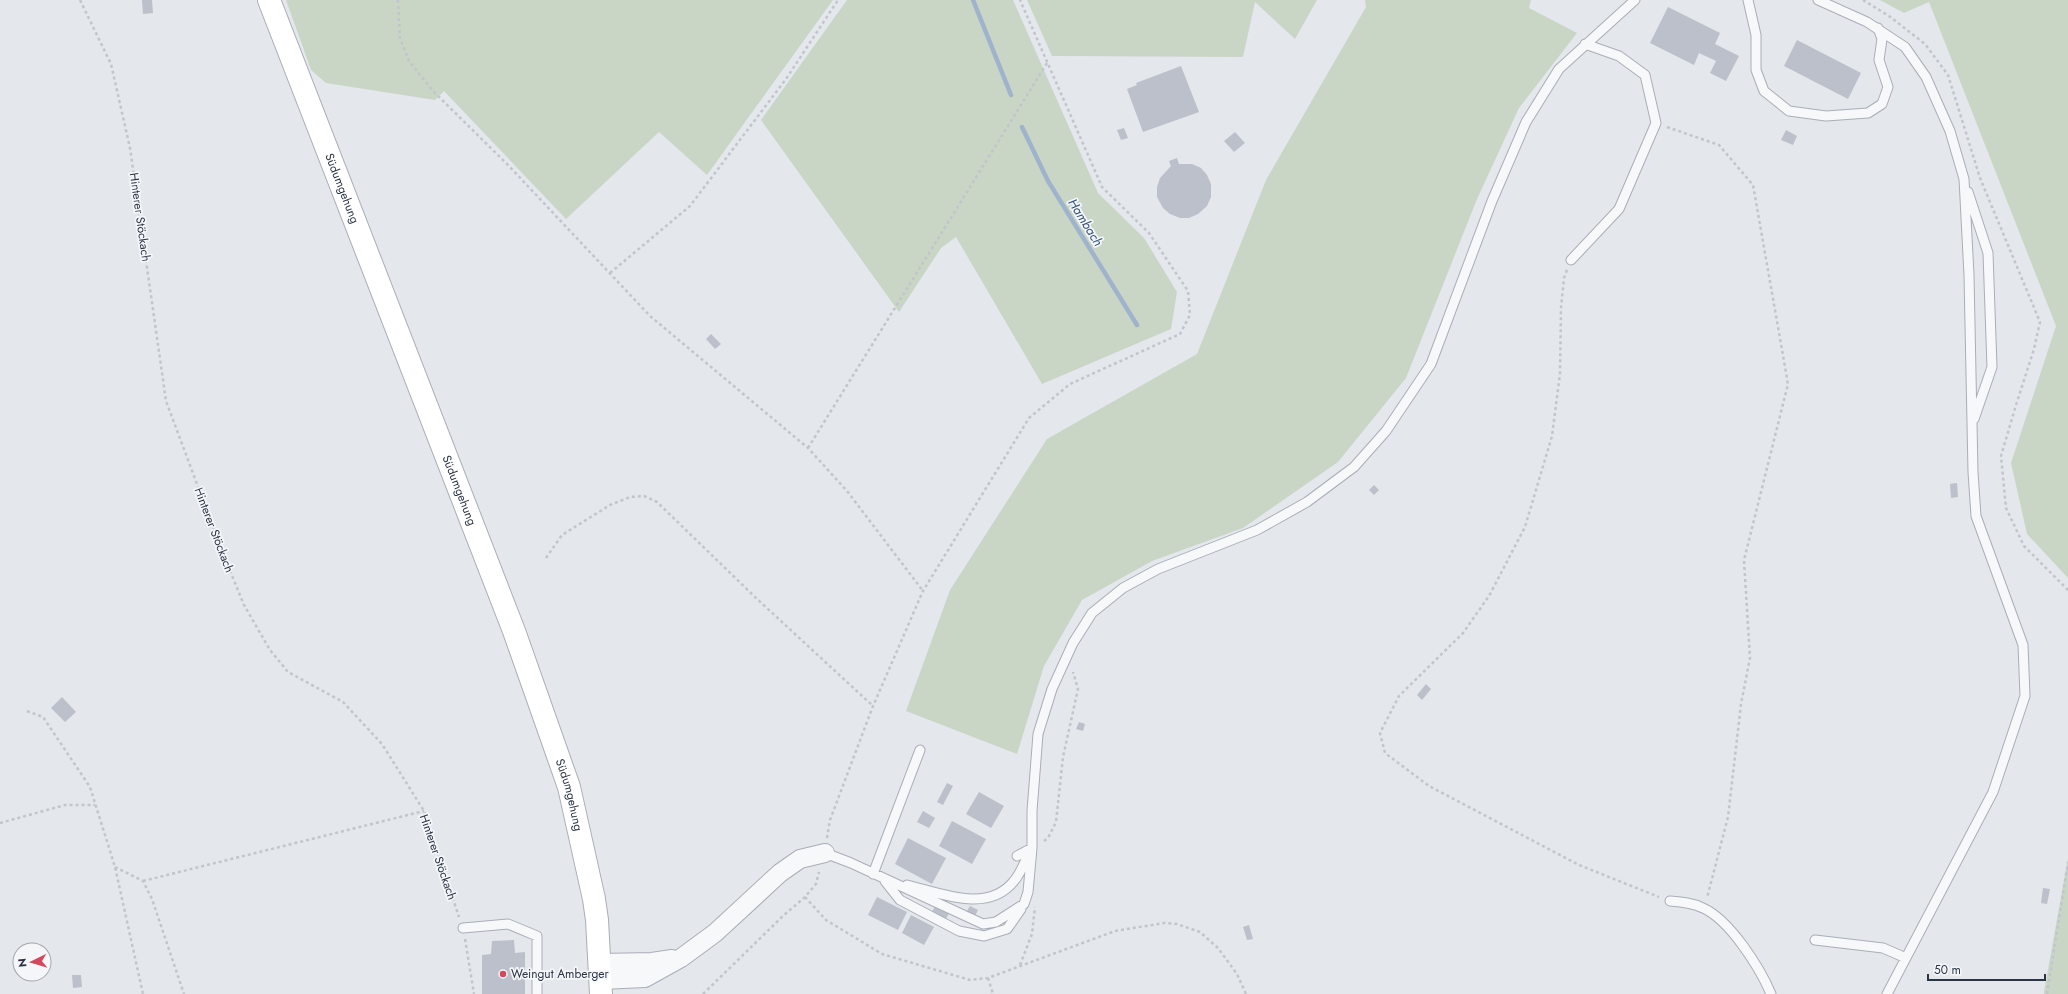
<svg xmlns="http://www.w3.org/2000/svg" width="2068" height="994" font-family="Jost,sans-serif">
<rect width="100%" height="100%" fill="#e4e7ec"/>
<!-- green -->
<path fill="#c9d6c5" d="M 286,0 L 833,0 L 707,175 L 659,132 L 566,219 L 444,91 L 435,100 L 326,83 L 311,70 Z
M 847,0 L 1013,0 L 1098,193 L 1144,238 L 1177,292 L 1171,329 L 1042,384 L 956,237 L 941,248 L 899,312 L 761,120 Z
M 1027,0 L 1317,0 L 1295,39 L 1255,2 L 1243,57 L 1052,56 Z
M 1365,0 L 1531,0 L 1529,8 L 1577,33 L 1519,108 L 1477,199 L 1406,378 L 1338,462 L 1243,528 L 1152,561 L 1082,600 L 1044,666 L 1017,754 L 906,711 L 950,590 L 1047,439 L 1197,354 L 1266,180 L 1366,7 Z
M 1880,0 L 2068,0 L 2068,578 L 2027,534 L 2011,463 L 2056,326 L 1929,2 L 1904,13 Z
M 2068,858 L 2068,994 L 2044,994 L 2044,992 Z"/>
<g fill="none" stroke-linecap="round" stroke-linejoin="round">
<!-- stream -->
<path stroke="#9fb4cc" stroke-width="4.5" d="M 973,0 L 1011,95
M 1022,127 L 1048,181 L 1137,325"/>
</g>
<!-- building -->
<path fill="#bbc0ca" d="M 142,0 L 152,0 L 153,13 L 143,14 Z
M 1668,7 L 1720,33 L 1715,44 L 1739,56 L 1726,81 L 1710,73 L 1716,61 L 1699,53 L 1694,65 L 1650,43 Z
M 1797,40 L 1861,73 L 1848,99 L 1784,66 Z
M 1181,66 L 1199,112 L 1143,132 L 1127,89 L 1137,85 L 1136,83 Z
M 1124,128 L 1128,138 L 1121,140 L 1117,130 Z
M 1786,130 L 1797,136 L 1793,145 L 1781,140 Z
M 1235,132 L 1245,143 L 1234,152 L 1224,141 Z
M 1177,158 L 1179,164 L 1192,164 L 1201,168 L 1207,175 L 1211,184 L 1211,197 L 1207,206 L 1198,214 L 1189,218 L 1180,218 L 1170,214 L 1163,208 L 1157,197 L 1157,187 L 1160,178 L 1171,166 L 1169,161 Z
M 711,334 L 721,344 L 715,349 L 706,339 Z
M 1957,483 L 1958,497 L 1951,498 L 1950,484 Z
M 1374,485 L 1379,490 L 1374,495 L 1369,490 Z
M 1426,684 L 1431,689 L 1422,700 L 1417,695 Z
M 62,697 L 76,712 L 65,722 L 51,708 Z
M 1079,722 L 1085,724 L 1083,731 L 1076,729 Z
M 947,783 L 953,786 L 943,805 L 937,802 Z
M 979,792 L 1004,806 L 991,828 L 966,814 Z
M 923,811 L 935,818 L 929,828 L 917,822 Z
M 952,821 L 986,839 L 972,864 L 939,846 Z
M 908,838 L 946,858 L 932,884 L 895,864 Z
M 2043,888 L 2050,889 L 2047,904 L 2041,903 Z
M 877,897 L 907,912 L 898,930 L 868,915 Z
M 935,906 L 949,913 L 946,919 L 932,912 Z
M 970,906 L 978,910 L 975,916 L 967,911 Z
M 911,915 L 934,927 L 924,945 L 902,933 Z
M 1249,925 L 1253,939 L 1247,940 L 1243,927 Z
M 514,940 L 515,953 L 525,952 L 525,994 L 482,994 L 482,955 L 491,954 L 492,941 Z
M 72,975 L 81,975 L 82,987 L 73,988 Z"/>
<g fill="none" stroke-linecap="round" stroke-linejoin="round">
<defs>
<path id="lane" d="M 1748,0 L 1756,35 L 1756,70 L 1764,91 L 1789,111 L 1826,116 L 1868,113 L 1882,104 L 1888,87 L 1879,60 L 1882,39 L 1878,28
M 1818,0 L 1867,22 L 1905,47 L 1926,77 L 1950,131 L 1964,179 L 1969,275 L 1973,472 L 1976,516 L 2023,645 L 2025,696 L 1993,792 L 1887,994
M 1968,192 L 1988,253 L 1992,367 L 1974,419
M 1571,260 L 1619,209 L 1656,123 L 1645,75 L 1619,56 L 1585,44
M 825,853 L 851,863 L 983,924 L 996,922 L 1024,904 L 1028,892 L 1032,848 L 1032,811 L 1038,734 L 1052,689 L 1073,643 L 1092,613 L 1123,588 L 1158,569 L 1257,530 L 1307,502 L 1354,467 L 1386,431 L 1431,364 L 1492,201 L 1526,122 L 1559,69 L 1635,0
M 1017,856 L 1032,848
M 873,874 L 920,750
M 885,881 L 900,900 L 959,931 L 984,936 L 1007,929 L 1021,909
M 907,885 C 940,893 988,914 1014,881 C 1021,873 1025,861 1030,851
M 1670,901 C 1682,902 1693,903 1703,908 C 1730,920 1760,968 1771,994
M 463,928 L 508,924 L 537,936 L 537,994
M 1815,940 L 1883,948 L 1906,958"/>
<path id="street" d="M 600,963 L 652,962 L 672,959
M 601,980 L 645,978 L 681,958 L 715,933 L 780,873 L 800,859 L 825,853"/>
<g id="secondary">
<path id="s1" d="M 269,0 L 514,631 L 569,787 L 594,899 L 597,920 L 601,994"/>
</g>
</defs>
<!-- lane casing -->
<use href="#lane" stroke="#a9aeb7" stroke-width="11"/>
<!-- street casing -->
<use href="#street" stroke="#a9aeb7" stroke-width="20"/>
<!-- secondary casing -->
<use href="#secondary" stroke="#a9aeb7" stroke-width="24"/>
<!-- path -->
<path stroke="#c2c5cb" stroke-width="2.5" stroke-dasharray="3 3" stroke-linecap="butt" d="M 80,0 L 111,64 L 130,148 L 166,401 L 222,551 L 244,605 L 270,650 L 288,672 L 343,702 L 382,744 L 424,811 L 459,917
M 398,0 L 400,38 L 409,61 L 432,90 L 508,165 L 650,316 L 808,448 L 847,491 L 923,591
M 1863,0 L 1889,16 L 1925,44 L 1948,75 L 1980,178 L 2040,322 L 2034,349 L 2016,405 L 2001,456 L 2006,508 L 2024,546 L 2068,590
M 1667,127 L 1719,145 L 1753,185 L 1788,384 L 1744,560 L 1750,658 L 1741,704 L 1728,817 L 1707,898
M 1567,270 L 1564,278 L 1561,308 L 1560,374 L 1552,436 L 1525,527 L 1489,596 L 1463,633 L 1399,696 L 1380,733 L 1385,753 L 1429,786 L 1579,865 L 1659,897
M 610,273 L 690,206 L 786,79 L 838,0
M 808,448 L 1047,63
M 546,558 L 562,535 L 610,505 L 630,497 L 644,496 L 657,502 L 756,598 L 873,706
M 27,711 L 43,717 L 90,787 L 115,867 L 143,994
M 0,823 L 65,805 L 95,805
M 827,838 L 830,820 L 873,706 L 923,591 L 1029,418 L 1070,384 L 1180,334 L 1190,315 L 1188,291 L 1149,233 L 1102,187 L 1020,0
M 1044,841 L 1048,838 L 1056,822 L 1063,757 L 1078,689 L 1073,672
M 115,867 L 143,881 L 152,899 L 184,994
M 143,881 L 424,811
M 805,897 L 826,920 L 882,954 L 970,980 L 988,978 L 1115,931 L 1164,923 L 1177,924 L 1200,932 L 1218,948 L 1237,974 L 1246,994
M 465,939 L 474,994
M 1020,965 L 1032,934 L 1035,907
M 988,978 L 993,994
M 703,994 L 783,916 L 805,897 L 816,884 L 819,872
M 2047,994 L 2068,862"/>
<!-- lane -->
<use href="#lane" stroke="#f7f8fa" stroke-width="9"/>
<!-- street -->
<use href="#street" stroke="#f7f8fa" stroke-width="18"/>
<!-- secondary -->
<use href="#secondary" stroke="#fff" stroke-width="22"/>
</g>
<!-- markers -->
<circle fill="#d1495b" stroke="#f4f6f9" stroke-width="1.5" cx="503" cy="974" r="4"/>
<g text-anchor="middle" stroke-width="3.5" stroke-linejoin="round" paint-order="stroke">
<!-- street labels -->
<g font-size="12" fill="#2b3445" stroke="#f4f6f9">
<text dy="4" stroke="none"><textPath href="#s1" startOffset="202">Südumgehung</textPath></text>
<text transform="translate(140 217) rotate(82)" y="4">Hinterer Stöckach</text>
<text dy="4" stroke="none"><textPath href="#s1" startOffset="526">Südumgehung</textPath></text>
<text transform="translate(214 530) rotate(69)" y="4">Hinterer Stöckach</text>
<text dy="4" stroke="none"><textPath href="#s1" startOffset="850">Südumgehung</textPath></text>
<text transform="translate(438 857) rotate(71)" y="4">Hinterer Stöckach</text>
</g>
<!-- poi labels -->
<g font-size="12" fill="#2b3445" stroke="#f4f6f9" text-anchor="start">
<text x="511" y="978">Weingut Amberger</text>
</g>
<!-- water labels -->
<g font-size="13" font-style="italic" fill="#34527a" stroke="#f4f6f9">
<text transform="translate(1086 222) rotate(58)" y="5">Hambach</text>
</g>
</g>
<!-- north arrow -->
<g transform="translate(32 962) rotate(265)"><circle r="19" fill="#f4f6f9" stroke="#a4a8b1"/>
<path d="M0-3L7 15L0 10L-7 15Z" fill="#d1495b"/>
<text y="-6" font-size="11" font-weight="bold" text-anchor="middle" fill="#2b3445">N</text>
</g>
<!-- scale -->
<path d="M1928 974v6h117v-6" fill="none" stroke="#2b3445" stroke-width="2"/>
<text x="1934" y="974" font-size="12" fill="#2b3445" stroke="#f4f6f9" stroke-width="3" paint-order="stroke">50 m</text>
</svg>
